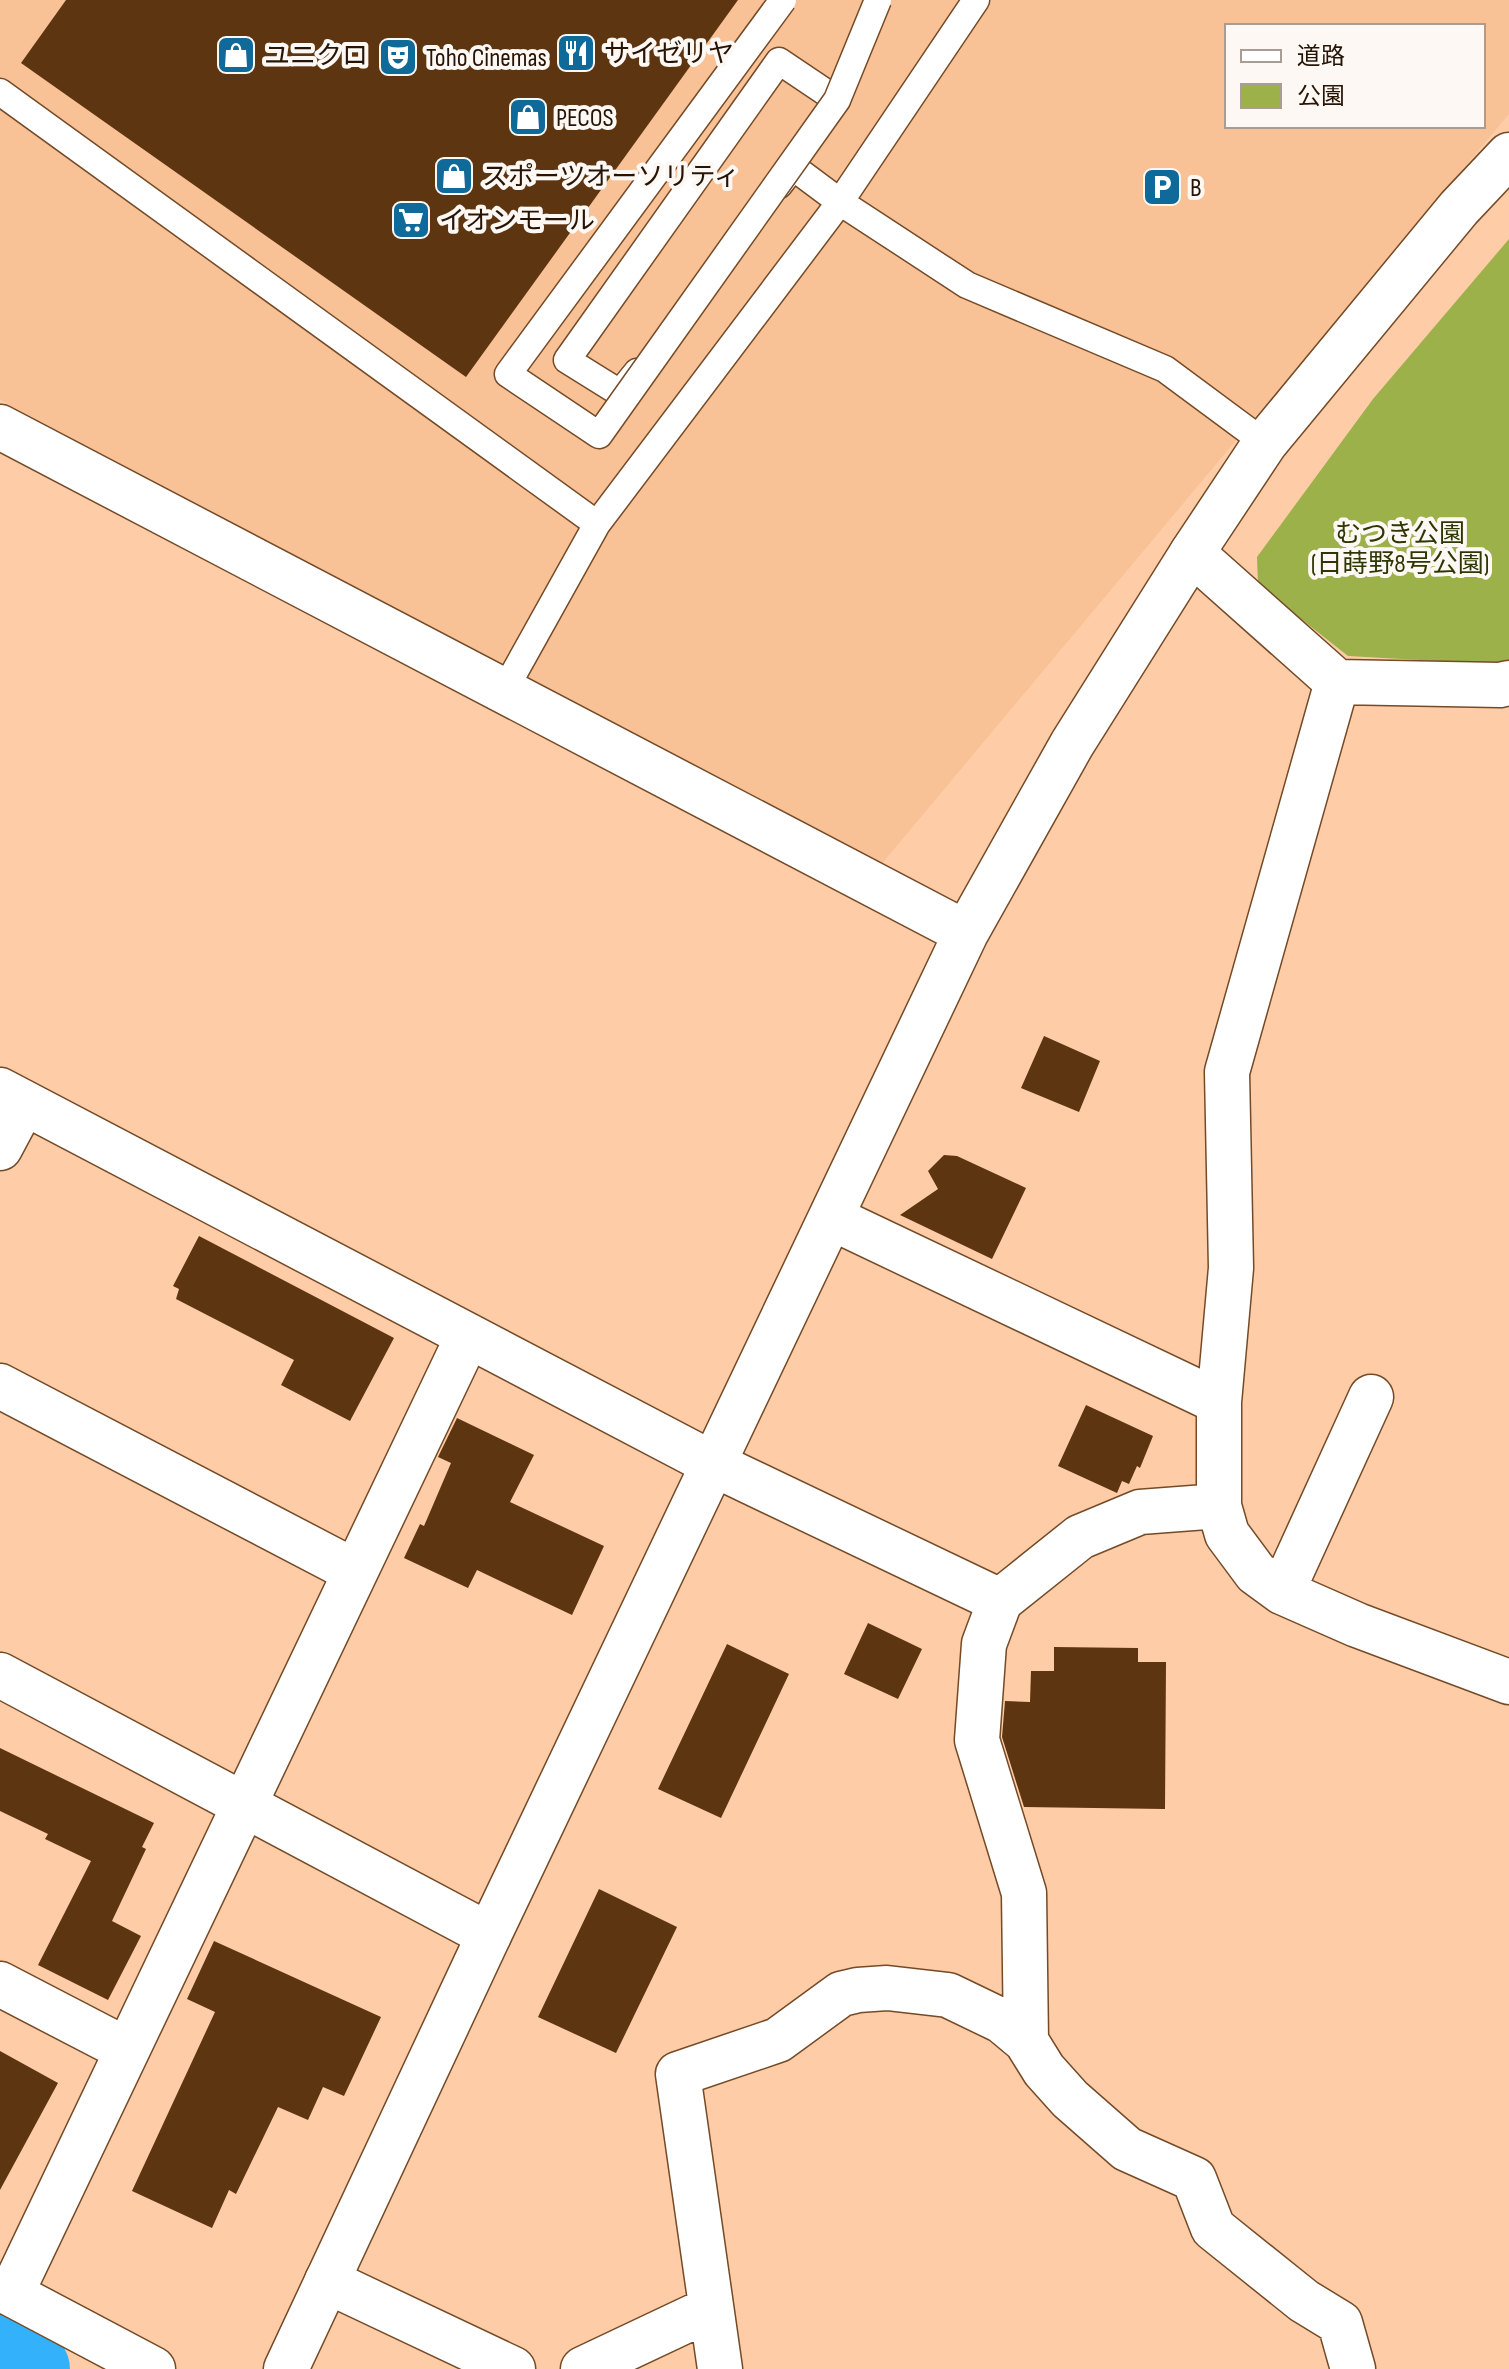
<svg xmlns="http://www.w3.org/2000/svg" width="1509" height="2369" font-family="'Sofia Sans Condensed','Noto Sans JP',sans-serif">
<rect width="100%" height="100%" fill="#fecda7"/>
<!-- built -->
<path fill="#f8c296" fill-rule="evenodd" d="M 0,0 L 1509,0 L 1509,114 L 880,866 L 0,400 ZM 1227,26 L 1483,26 L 1483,126 L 1227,126 Z"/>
<!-- green -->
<path fill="#9cb149" d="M 1509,239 L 1509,665 L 1348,656 L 1258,585 L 1257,557 L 1373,399 Z"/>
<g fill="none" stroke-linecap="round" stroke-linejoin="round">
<!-- river -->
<path stroke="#33b1fa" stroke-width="82" d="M 0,2355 L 29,2369"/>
</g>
<!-- building -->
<path fill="#5d3511" d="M 66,0 L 738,0 L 466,377 L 21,63 Z
M 1044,1036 L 1100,1061 L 1079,1112 L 1021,1088 Z
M 944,1155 L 957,1156 L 1026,1188 L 992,1259 L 900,1215 L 938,1189 L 928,1171 Z
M 199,1236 L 394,1338 L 350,1421 L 281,1385 L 294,1360 L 176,1299 L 179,1289 L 173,1286 Z
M 1086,1405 L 1153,1436 L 1140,1468 L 1137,1466 L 1129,1484 L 1122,1481 L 1117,1493 L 1058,1466 Z
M 457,1418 L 534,1455 L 510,1502 L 604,1546 L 572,1615 L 477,1570 L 468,1588 L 404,1558 L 420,1524 L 424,1526 L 451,1463 L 438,1457 Z
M 868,1623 L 922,1649 L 898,1699 L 844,1674 Z
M 727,1644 L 789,1674 L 721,1818 L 658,1789 Z
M 1054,1647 L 1138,1648 L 1138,1662 L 1166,1662 L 1165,1809 L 1024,1807 L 1002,1737 L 1005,1701 L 1030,1702 L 1031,1671 L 1054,1671 Z
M 0,1748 L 154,1823 L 142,1847 L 146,1849 L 112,1921 L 141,1936 L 108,2000 L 38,1965 L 91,1861 L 45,1839 L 48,1834 L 0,1811 Z
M 599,1889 L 677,1927 L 616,2053 L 538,2017 Z
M 214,1941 L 381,2017 L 344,2096 L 323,2087 L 308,2120 L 278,2107 L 236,2194 L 229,2190 L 212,2228 L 132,2191 L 215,2012 L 187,1999 Z
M 0,2051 L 58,2083 L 0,2190 Z"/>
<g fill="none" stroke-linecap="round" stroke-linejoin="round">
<defs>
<path id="lane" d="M 0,92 L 597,524
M 779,185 L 793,167 L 840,202 L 967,285 L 1165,369 L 1265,443
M 637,372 L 620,393 L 567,360 L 779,61 L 837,100
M 504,691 L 597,524 L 840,202 L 976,0"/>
<path id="street" d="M 1192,553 L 1337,682 L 1500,685 L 1509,683
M 1337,682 L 1227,1072 L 1231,1268 L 1219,1402 L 1219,1506 L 1227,1534 L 1256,1573 L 1282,1592 L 1357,1625 L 1509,1682
M 0,1090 L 713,1464 L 1000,1601
M 0,1148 L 24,1103
M 832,1218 L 1219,1402
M 0,1386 L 354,1571
M 1219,1506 L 1140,1512 L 1080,1537 L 1000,1601 L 984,1644 L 977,1740 L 1024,1893 L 1026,2041 L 1044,2070 L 1070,2099 L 1127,2149 L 1194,2179 L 1213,2228 L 1304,2301 L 1340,2323 L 1353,2369
M 1282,1592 L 1371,1397
M 0,1675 L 489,1935
M 0,1984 L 127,2050
M 327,2281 L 513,2369
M 0,2288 L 153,2369
M 11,2294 L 468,1336
M 583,2369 L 710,2309
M 720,2369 L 678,2074 L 778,2040 L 841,1994 L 858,1990 L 887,1988 L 948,1995 L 1002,2021 L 1026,2041"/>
<path id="secondary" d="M 0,427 L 966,933
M 286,2369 L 489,1935 L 966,933 L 1072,744 L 1192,553 L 1265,443 L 1459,208 L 1509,155"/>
</defs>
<!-- lane casing -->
<use href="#lane" stroke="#744a27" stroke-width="29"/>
<!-- street casing -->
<use href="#street" stroke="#744a27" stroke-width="47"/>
<!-- secondary casing -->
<use href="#secondary" stroke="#744a27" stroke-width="47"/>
<!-- lane -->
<use href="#lane" stroke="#fff" stroke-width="26"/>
<!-- street -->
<use href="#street" stroke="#fff" stroke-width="44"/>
<!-- secondary -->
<use href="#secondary" stroke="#fff" stroke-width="44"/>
<defs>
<path id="lane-bridge" d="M 783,0 L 508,374 L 599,435 L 837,100 L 878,0"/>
</defs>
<!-- lane-bridge casing -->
<use href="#lane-bridge" stroke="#744a27" stroke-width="29" stroke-linecap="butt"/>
<!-- lane-bridge -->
<use href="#lane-bridge" stroke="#fff" stroke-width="26"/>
</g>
<!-- icons -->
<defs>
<symbol id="restaurant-square" viewBox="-11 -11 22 22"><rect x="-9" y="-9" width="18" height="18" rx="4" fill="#0f6999" stroke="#fdf8f4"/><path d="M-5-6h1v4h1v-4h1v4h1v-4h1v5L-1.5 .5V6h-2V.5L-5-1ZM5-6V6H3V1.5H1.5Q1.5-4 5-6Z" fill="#fff"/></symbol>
<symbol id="shop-square" viewBox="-11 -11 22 22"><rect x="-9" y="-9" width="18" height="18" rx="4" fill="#0f6999" stroke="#fdf8f4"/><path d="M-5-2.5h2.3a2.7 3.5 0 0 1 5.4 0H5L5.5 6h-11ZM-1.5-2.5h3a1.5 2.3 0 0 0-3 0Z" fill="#fff"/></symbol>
<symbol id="theatre-square" viewBox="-11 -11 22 22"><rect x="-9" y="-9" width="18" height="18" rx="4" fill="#0f6999" stroke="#fdf8f4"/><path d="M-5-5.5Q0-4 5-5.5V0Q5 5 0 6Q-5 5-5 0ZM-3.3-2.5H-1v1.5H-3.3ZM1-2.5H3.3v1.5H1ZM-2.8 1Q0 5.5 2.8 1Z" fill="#fff"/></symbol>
<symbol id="parking-square" viewBox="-11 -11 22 22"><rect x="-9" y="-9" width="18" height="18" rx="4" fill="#0f6999" stroke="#fdf8f4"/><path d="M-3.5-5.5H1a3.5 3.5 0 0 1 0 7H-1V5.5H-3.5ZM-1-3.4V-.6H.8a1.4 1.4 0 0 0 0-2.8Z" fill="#fff"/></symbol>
<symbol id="supermarket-square" viewBox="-11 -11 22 22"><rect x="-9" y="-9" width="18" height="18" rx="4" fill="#0f6999" stroke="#fdf8f4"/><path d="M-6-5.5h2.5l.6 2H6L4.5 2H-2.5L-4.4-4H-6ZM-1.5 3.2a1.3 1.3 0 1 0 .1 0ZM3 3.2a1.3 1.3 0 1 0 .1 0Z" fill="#fff"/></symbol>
</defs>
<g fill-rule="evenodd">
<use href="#restaurant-square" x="554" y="31" width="44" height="44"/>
<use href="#shop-square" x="214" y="33" width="44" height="44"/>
<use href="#theatre-square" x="376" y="35" width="44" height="44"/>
<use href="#shop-square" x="506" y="95" width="44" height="44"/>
<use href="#shop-square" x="432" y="154" width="44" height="44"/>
<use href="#parking-square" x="1140" y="165" width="44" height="44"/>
<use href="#supermarket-square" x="389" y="198" width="44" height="44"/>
</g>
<g text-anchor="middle" stroke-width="8" stroke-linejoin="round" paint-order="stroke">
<!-- poi labels -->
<g font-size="26" fill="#261406" stroke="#fdf8f4" text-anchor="start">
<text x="604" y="62">サイゼリヤ</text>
<text x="264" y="64">ユニクロ</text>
<text x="426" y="66">Toho Cinemas</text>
<text x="556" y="126">PECOS</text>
<text x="482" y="185">スポーツオーソリティ</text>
<text x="1190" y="196">B</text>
<text x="439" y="229">イオンモール</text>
</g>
<!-- park labels -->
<g font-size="26" fill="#2e3704" stroke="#fdf8f4">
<text x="1400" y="542">むつき公園<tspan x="1400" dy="30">(日蒔野8号公園)</tspan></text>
</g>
</g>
<!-- legend -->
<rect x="1225" y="24" width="260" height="104" fill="#fdf8f4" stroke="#a79d95" stroke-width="2"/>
<rect x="1241" y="50" width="40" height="12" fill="#ffffff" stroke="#a79d95" stroke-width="2"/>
<text x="1297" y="64" font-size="24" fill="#261406">道路</text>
<rect x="1241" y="84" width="40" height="24" fill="#9cb149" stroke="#a79d95" stroke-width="2"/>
<text x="1297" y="104" font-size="24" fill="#261406">公園</text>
</svg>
